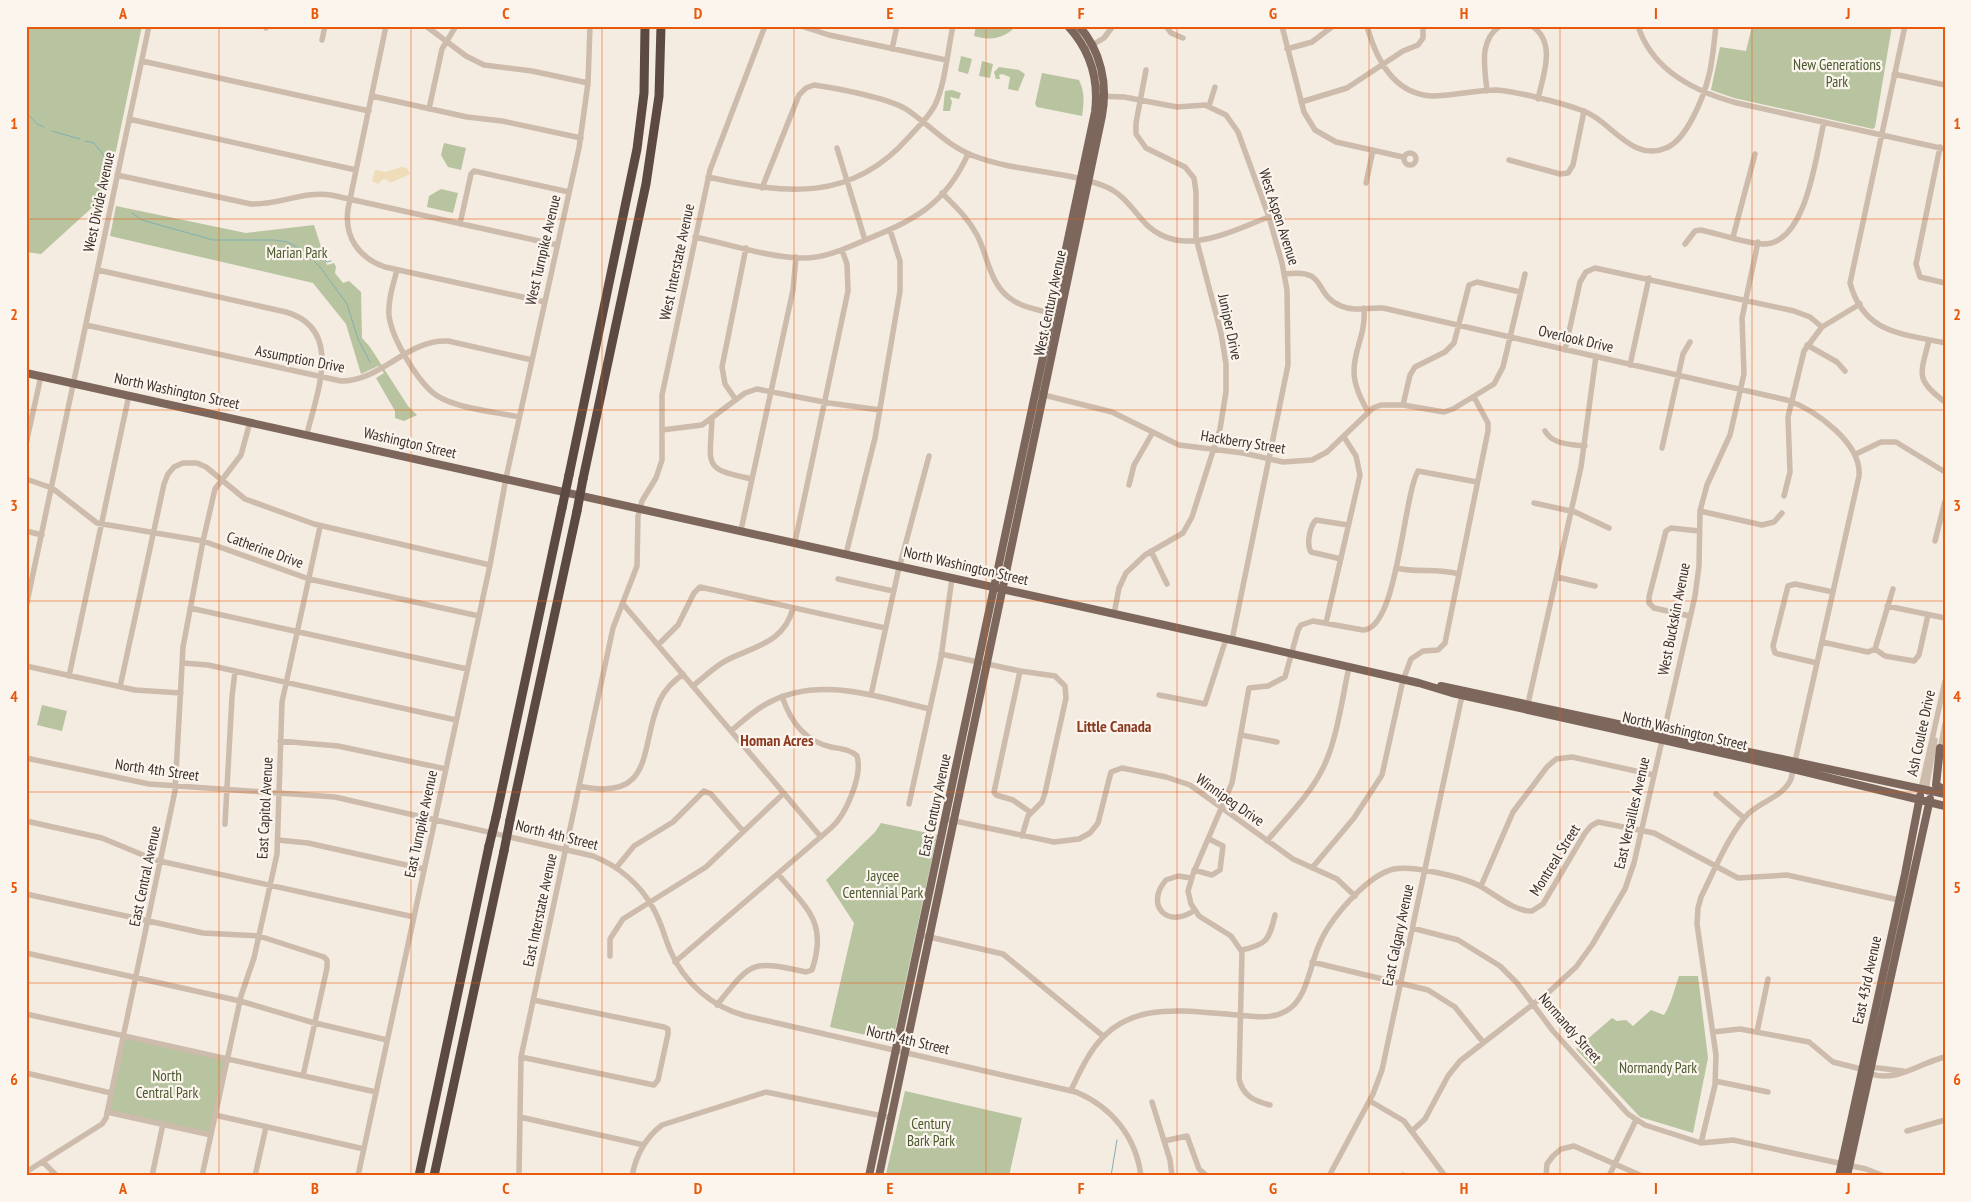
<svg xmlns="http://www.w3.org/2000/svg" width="1971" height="1202" font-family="'PT Sans Narrow',sans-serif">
<rect width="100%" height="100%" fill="#f4ebe1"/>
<!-- green -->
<path fill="#b8c4a0" d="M 26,26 L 142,26 L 107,194 L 41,254 L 26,252 Z
M 976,26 L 1016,26 C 1004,39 990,41 974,36 Z
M 1752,26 L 1892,26 L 1875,127 L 1873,129 L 1734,98 L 1711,90 L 1720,47 L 1746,51 Z
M 961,56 L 972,59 L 968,74 L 958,71 Z
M 982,61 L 993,64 L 990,78 L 979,76 Z
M 999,67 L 1019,70 L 1025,74 L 1018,91 L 1008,89 L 1010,77 L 1002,74 L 999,75 L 1000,79 L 996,79 L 994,72 Z
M 1042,73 L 1079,80 C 1085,92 1084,103 1082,116 L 1037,107 L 1035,104 Z
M 952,90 L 961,93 L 959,99 L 950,97 L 952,102 L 950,111 L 943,111 L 945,91 Z
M 444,143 L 466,148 L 461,170 L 448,167 L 441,155 Z
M 441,189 L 458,193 L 453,213 L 427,207 L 429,196 Z
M 116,206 L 246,233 L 314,225 L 327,265 L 334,263 L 336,267 L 335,273 L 343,283 L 349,281 L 361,292 L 362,338 L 370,347 L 408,406 L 417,415 L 404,421 L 395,418 L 395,411 L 376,378 L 384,373 L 378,366 L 361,374 L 346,324 L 313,283 L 110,236 Z
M 42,705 L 67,711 L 62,731 L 37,725 Z
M 881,823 L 937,835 L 893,1041 L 830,1027 L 854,923 L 826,880 L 875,832 Z
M 1679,976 L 1698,976 L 1708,1058 L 1693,1133 L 1640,1117 L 1576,1049 L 1612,1018 L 1617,1021 L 1626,1020 L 1633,1026 L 1651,1010 L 1664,1015 C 1672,1002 1674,990 1679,976 Z
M 124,1035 L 227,1058 L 211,1135 L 107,1112 Z
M 905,1091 L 1022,1118 L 1009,1176 L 886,1174 Z"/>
<!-- sand -->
<path fill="#efdcb8" d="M 401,167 L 407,168 L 410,174 L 390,183 L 388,180 L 383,179 L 378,184 L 372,181 L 375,170 L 386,172 Z"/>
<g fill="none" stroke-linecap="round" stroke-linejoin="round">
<!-- stream -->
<path stroke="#7fb0b2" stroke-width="1" d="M 26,112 L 37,124 L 44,127
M 52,131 L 80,139
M 85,141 L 94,143 L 105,157
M 132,213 L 142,220 L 213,240 L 275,240 L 287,242 L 303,250 L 320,267 L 347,304 L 358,339 L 370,362
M 306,252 L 317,252 L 327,262 L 331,261
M 1111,1176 L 1117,1140"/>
<!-- minor -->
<path stroke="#cdbbac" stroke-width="5.5" d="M 386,26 L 348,209 C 344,237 359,258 385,267 L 545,302
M 426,26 L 466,56 L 484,65 L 532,71 L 588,83
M 801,26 L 829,35 L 946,60
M 1166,26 L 1171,33 L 1183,38
M 1282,26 L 1304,112 L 1315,130 L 1336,142 L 1403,157
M 1367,26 C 1376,59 1393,94 1432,96 C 1453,96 1475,90 1496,90 C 1515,91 1562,103 1581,110 C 1611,120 1631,163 1666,148 C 1687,140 1704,96 1709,75 C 1713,59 1714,42 1716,26
M 1532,26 C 1557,43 1543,75 1538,99
M 1638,26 C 1652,70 1696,92 1737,103 L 1945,149
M 1905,26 L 1850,283 C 1864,334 1901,333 1945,343
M 266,28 L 267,26
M 322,40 L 325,26
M 1089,47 L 1104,38 L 1113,26
M 892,49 L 897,26
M 1287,49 L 1312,42 L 1333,26
M 142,61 L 369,111
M 1894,74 L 1945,85
M 1487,91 C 1485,68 1478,41 1500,26
M 372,96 L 467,117 L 502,121 L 581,138
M 1096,96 L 1124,97 L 1177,107 L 1205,105 L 1226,115 L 1238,132 L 1269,217 L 1282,263 L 1287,290 L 1288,365 L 1232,640
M 1301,102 L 1347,88 L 1403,51 L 1418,45 L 1423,38 L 1423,26
M 1209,106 L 1215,87
M 429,109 L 442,49 L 456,26
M 129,119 L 356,170
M 1940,147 L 1916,264 L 1920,277 L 1945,283
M 837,148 L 865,240
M1404 159a6 6 0 1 1 12 0a6 6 0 1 1-12 0Z
M 1509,160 L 1560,174 L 1568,173 L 1573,165 L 1584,111
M 117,175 L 251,204 C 279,205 303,191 331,195 L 557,245
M 708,177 C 786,194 851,203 909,137 C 918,127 929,117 935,105 C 945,85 948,48 953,26
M 1366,183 L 1373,150
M 762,188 L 799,95 L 806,88 L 814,85 C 836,88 888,98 906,109 C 930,125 947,146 974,156 C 1016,172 1062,170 1104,186 C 1123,193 1132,209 1145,223 C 1181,260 1230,231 1269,217
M 942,193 C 955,206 968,218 977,235 C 989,258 989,286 1014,301 C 1026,309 1041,310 1055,314
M 460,224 L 471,174 L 474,171 L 569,192
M 695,237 C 729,244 770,258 804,258 C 825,258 844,249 863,241 C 912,221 945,206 968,154
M 1733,237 L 1755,154
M 1685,244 L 1695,231 L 1701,230 C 1720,234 1744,243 1762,244 C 1807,246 1816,154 1824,122
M 98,270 L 286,312 C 344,329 317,392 307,434
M 397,270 C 393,285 388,300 389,315 C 391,337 420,388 441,398 C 462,409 496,412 519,417
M 1285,274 C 1329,268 1312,294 1341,306 C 1354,312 1370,307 1383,308 L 1787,400 C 1815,410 1862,443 1859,476 L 1791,779 C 1784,796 1762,801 1749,813 C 1731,830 1713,873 1701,897 L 1698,908 L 1697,924 L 1716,1055 L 1715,1085 L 1701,1143
M 1364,308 C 1366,335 1354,348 1354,371 C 1354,386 1361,399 1368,412
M 86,325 L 341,381 C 382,381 407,339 448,341 L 532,360
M 1929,340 C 1921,374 1914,379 1945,402
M 1807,345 L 1837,362 L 1845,371
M 1565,350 L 1580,282 L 1586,272 L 1595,268 L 1794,311 L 1810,317 L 1822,327
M 1630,365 L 1649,278
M 1040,394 L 1112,412 L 1179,445 L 1243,453 L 1283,462 L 1312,460 L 1327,452 L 1373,408 L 1381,405 L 1403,405 L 1444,412 L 1453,409 L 1494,384 L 1503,367 L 1525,274
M 736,400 L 725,384 L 722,367 L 746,248
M 1403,405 L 1410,375 L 1415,367 L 1445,352 L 1454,343 L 1469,285 L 1477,282 L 1520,292
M 712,419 C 710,466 702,469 752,479
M 662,430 L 702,425 L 745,393 L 757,389 L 829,403 L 880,410
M 1545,431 C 1553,445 1570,444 1585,446
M 26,444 L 41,376
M 1662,448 L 1683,354 L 1690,342
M 1856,454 L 1881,442 L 1896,442 L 1945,472
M 26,479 L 52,488 L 97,523 L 203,541 L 309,579 L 479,616
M 1129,485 L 1134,465 L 1153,432
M 1784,496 L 1790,472 L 1788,417 L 1804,351 L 1822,327 L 1860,304
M 1534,503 L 1575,512 L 1609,528
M 1700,511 L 1762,525 L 1774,522 L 1782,513
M 741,530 L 793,290 L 796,257
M 26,531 L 42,535
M 1935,541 L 1945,501
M 795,542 L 848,291 L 847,264 L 842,250
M 1151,551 L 1167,584
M 846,554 L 875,438 L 900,291 L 900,261 L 890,230
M 1341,559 L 1311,552 C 1306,544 1310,526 1316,520 L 1348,525
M 1396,568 C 1417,573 1436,568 1459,574
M 1557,577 L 1595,586
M 838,579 L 893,591
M 623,604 L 821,837
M 1887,606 L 1945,618
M 26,607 L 149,26
M 190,608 L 467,669
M 1114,614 L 1119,588 L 1126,573 L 1145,555 L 1183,533 L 1192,517 L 1220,429 L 1226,392 L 1226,364 L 1221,333 L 1196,238 L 1196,192 L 1194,178 L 1185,167 L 1146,148 L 1136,134 L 1136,123 L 1146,70
M 1690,616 L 1654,608 L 1649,603 L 1649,597 L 1666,531 L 1671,528 L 1699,531
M 1326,623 L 1360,475 L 1356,456 L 1344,437
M 1822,642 L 1868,652 L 1875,649 L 1893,589
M 658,645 L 678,625 L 694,593 L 700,587 L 885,628
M 1875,649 L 1885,656 L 1914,661 L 1919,655 L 1928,615
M 941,654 L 1020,671 L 1055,676 L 1065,686 L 1066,698 L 1045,793 L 1042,802 L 1028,816 L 1022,836
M 183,663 L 208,665 L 456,720
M 1817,663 L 1778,654 L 1775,653 L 1773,646 L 1788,586 L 1795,584 L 1833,592
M 26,666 L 135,690 L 181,693
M 1020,671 L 994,792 L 996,795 L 1013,800 L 1030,812
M 69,676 L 129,395
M 693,686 C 704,677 714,667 727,660 C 755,646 784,643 793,608
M 120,687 L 164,484 L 168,474 L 174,467 L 183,463 L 197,463 L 206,467 L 245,499 L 314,524 L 490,565
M 871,695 L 898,572 L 929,456
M 1159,695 L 1205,704 L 1226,639
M 1527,708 L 1581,467 L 1596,356
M 731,731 C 743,721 754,710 768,703 C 819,675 877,697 930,709
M 1241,735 L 1277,742
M 280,741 L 338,746 L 446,769
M 1940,750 L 1945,724
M 26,758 L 149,784 L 335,797 L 593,856 C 618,866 640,884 653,908 C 661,921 664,936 670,950 C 684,983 712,1007 746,1016 L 1076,1092 C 1112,1107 1136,1137 1141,1176
M 579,786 C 657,803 639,745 660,700 C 665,689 673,682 683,674
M 1921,789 L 1945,681
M 1927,792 L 1927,784 L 1935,740
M 1716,794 L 1744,818
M 909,804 L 941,658 L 952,578
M 950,820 L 1054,842 L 1079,839 L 1090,833 L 1098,823 L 1111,772 L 1122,768 L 1166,777 L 1190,785 L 1293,859 L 1337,879 L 1355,896
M 26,821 L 102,838 L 155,860 L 414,917
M 225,824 L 232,697 L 235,671
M 278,840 L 308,843 L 424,869
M 1267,841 C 1286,818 1310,795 1323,768 C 1337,740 1342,699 1349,667
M 616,868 L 634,846 L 673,822 L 704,791 L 711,794 L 743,831
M 1312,868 L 1354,818 L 1382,775 L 1403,680 L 1411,659 L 1423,651 L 1438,650 L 1445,643 L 1488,431 L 1488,423 L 1474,397
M 1194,870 L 1212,875 L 1220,870 L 1223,846 L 1209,839
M 1191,878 L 1178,876 L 1166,880 C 1145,904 1166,930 1195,910
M 1481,886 L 1513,812 L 1547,767 L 1556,759 L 1572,757 L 1654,775
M 26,894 L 203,933 L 259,936 L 324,957 L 327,960 L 327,968 L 303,1076
M 1412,928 L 1458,940 L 1500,966 L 1517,983 L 1553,1031 L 1628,1114 L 1645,1125 L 1701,1143 L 1733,1140 L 1866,1169 L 1884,1176
M 921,935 L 1003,954 L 1103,1036
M 1241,950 C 1267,945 1269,940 1275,915
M 26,953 L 240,1001 L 311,1022 L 387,1040
M 610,956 L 610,939 L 623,919 L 706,867 L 784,793
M 675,962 L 831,828 C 846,815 863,775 857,756 C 850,749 840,749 831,747 C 804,741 790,721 782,696
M 1312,962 L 1428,990 L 1455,1007 L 1483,1042
M 717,1005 C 752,961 751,960 806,972 L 812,970 C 828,922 807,909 778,874
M 26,1014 L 376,1092
M 1713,1032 L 1740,1029 L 1809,1042 L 1833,1062 L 1861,1069
M 1757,1032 L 1768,979
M 521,1057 L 654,1085 L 658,1080 L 668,1034 L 668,1029 L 664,1027 L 533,1000
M 1870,1067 L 1903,1071
M 26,1073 L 111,1093
M 1869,1073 C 1895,1084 1919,1063 1945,1057
M 1715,1081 L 1768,1092
M 1071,1090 C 1079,1074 1086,1057 1097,1044 C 1132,999 1189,1012 1238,1015 C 1253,1016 1271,1020 1286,1011 C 1307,1000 1310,965 1319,945 C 1329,920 1367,875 1394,869 C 1412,865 1462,877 1478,885 C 1494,893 1514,912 1532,911 L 1543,904 L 1585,833 L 1591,826 L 1598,822 L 1654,833 L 1738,878 L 1787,875 L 1899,900
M 1370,1101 L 1404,1121 L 1445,1176
M 1152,1102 L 1170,1160 L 1172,1176
M 1270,1105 C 1254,1101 1243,1096 1239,1079 L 1242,952 L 1231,936 L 1199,916 L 1191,904 L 1188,891 L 1193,874 L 1232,783 L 1249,688 L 1268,686 L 1285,677 L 1298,630 L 1301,625 L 1313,621 L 1363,630 C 1398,629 1403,497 1418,471 L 1477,482
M 107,1112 L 211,1135
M 215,1115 L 364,1149
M 520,1117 L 644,1145
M 1412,1131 L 1425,1119 L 1448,1076 L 1460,1061 L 1550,991 L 1576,967 L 1592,945 L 1625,889 L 1634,863 L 1695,596 L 1699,566 L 1700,511 L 1707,485 L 1730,435 L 1744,374 L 1742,318 L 1758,242
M 1907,1131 L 1945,1120
M 1164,1141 L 1187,1136 L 1199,1169 L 1207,1176
M 43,1162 L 57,1176
M 26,1172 L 102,1124 L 106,1118 L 175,791 L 183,647 L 203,541 L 215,489 L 241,455 L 250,422
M 152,1176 L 163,1124
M 202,1176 L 241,996 L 254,958 L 277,854 L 282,702 L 320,527
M 255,1176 L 266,1127
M 358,1176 L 490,565 L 506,478 L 579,148 L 588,83 L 590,26
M 519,1176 L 521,1057 L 613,628 L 637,566 L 638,516 L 642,501 L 656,478 L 662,460 L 662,395 L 710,170 L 765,26
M 632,1176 C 636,1155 645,1138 662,1125 L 766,1092 L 892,1118
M 1329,1176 L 1373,1094 L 1382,1070 L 1463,691
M 1403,1176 L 1403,1175
M 1546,1176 L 1547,1164 L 1553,1156 L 1561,1149 L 1574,1146 L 1642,1176
M 1609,1176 L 1636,1120"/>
<!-- major -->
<path stroke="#7d675c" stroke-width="8" d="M 26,373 L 1232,640 L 1419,683 L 1452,693 L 1793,769 L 1945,806
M 1441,686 L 1945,794
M 1940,748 L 1936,785 L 1945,790
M 869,1176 L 1095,112 C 1099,80 1090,50 1068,26
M 879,1176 L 1102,116 C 1108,84 1101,51 1079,26
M 1839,1176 L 1905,874 L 1920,796
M 1847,1176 L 1930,799"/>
<!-- highway -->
<path stroke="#5c4a42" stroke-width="9" d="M 569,475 L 637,149 L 644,93 L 645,26
M 583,479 L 646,184 L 659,96 L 661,26
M 496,817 L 562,508
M 510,820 L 577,511
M 419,1176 L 489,846
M 434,1176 L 504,851"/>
<!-- highway-bridge -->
<path stroke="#5c4a42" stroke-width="9" d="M 562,508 L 569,475
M 577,511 L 583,479
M 489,846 L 496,817
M 504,851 L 510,820"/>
</g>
<!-- grid -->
<path fill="none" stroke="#e8590c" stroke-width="1" stroke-opacity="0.55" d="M 219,26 L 219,1176M 411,26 L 411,1176M 602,26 L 602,1176M 794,26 L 794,1176M 986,26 L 986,1176M 1177,26 L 1177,1176M 1369,26 L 1369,1176M 1560,26 L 1560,1176M 1752,26 L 1752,1176M 26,219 L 1945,219M 26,410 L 1945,410M 26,601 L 1945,601M 26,792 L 1945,792M 26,983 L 1945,983"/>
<g text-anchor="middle" stroke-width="4.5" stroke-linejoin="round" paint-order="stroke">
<!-- park labels -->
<g font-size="15" fill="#4a5a2e" stroke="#fbf5ee">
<text x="1837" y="70">New Generations<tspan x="1837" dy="17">Park</tspan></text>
<text x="297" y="258">Marian Park</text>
<text x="883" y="881">Jaycee<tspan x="883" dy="17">Centennial Park</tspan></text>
<text x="1658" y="1073">Normandy Park</text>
<text x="167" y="1081">North<tspan x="167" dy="17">Central Park</tspan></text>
<text x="931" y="1129">Century<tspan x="931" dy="17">Bark Park</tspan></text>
</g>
<!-- street labels -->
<g font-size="15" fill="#3b302b" stroke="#fbf5ee">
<text transform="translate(99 202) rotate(-78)" y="5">West Divide Avenue</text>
<text transform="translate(1279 217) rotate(72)" y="5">West Aspen Avenue</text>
<text transform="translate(543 250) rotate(-77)" y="5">West Turnpike Avenue</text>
<text transform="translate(677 262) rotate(-78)" y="5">West Interstate Avenue</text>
<text transform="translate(1050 303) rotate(-78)" y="5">West Century Avenue</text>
<text transform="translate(1230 327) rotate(78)" y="5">Juniper Drive</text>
<text transform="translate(1576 339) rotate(13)" y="5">Overlook Drive</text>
<text transform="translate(300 359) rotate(11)" y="5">Assumption Drive</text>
<text transform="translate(177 391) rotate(12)" y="5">North Washington Street</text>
<text transform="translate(1243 442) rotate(9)" y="5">Hackberry Street</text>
<text transform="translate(410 443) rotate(13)" y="5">Washington Street</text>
<text transform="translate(265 550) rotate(20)" y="5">Catherine Drive</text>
<text transform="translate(966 566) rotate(13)" y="5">North Washington Street</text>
<text transform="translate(1674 619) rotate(-79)" y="5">West Buckskin Avenue</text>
<text transform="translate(1685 731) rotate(13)" y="5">North Washington Street</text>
<text transform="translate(1921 733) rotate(-78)" y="5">Ash Coulee Drive</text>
<text transform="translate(157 770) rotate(8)" y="5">North 4th Street</text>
<text transform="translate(1230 800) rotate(35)" y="5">Winnipeg Drive</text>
<text transform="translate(935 805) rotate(-78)" y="5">East Century Avenue</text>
<text transform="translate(265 808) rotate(-87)" y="5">East Capitol Avenue</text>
<text transform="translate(1632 813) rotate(-77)" y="5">East Versailles Avenue</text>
<text transform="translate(421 824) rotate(-78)" y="5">East Turnpike Avenue</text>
<text transform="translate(557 835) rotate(14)" y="5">North 4th Street</text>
<text transform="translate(1555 860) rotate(-58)" y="5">Montreal Street</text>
<text transform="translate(145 876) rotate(-78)" y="5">East Central Avenue</text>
<text transform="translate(540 910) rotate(-78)" y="5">East Interstate Avenue</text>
<text transform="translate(1398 935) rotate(-78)" y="5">East Calgary Avenue</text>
<text transform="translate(1867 980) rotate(-78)" y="5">East 43rd Avenue</text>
<text transform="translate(1570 1028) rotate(49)" y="5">Normandy Street</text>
<text transform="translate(908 1040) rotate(13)" y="5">North 4th Street</text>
</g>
<!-- neighbourhood labels -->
<g font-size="16" font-weight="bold" fill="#8c3b22" stroke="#fbf5ee">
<text x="1114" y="732">Little Canada</text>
<text x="777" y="746">Homan Acres</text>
</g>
</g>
<!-- border -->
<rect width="1971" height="1202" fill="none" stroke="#fbf5ee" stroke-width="55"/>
<rect x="28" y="28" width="1916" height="1146" fill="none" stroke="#e8590c" stroke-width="2"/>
<g font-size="16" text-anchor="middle" font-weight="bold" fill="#e8590c">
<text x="123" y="19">A</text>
<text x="315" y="19">B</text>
<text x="506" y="19">C</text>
<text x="698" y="19">D</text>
<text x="890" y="19">E</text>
<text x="1081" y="19">F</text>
<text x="1273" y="19">G</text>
<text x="1464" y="19">H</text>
<text x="1656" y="19">I</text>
<text x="1848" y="19">J</text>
<text x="14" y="129">1</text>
<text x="1957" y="129">1</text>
<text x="14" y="320">2</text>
<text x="1957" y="320">2</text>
<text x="14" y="511">3</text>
<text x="1957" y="511">3</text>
<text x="14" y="702">4</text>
<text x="1957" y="702">4</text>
<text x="14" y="893">5</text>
<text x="1957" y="893">5</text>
<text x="14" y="1085">6</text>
<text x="1957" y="1085">6</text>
<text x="123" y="1194">A</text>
<text x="315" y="1194">B</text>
<text x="506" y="1194">C</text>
<text x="698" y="1194">D</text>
<text x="890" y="1194">E</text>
<text x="1081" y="1194">F</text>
<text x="1273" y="1194">G</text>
<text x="1464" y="1194">H</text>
<text x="1656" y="1194">I</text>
<text x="1848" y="1194">J</text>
</g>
</svg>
